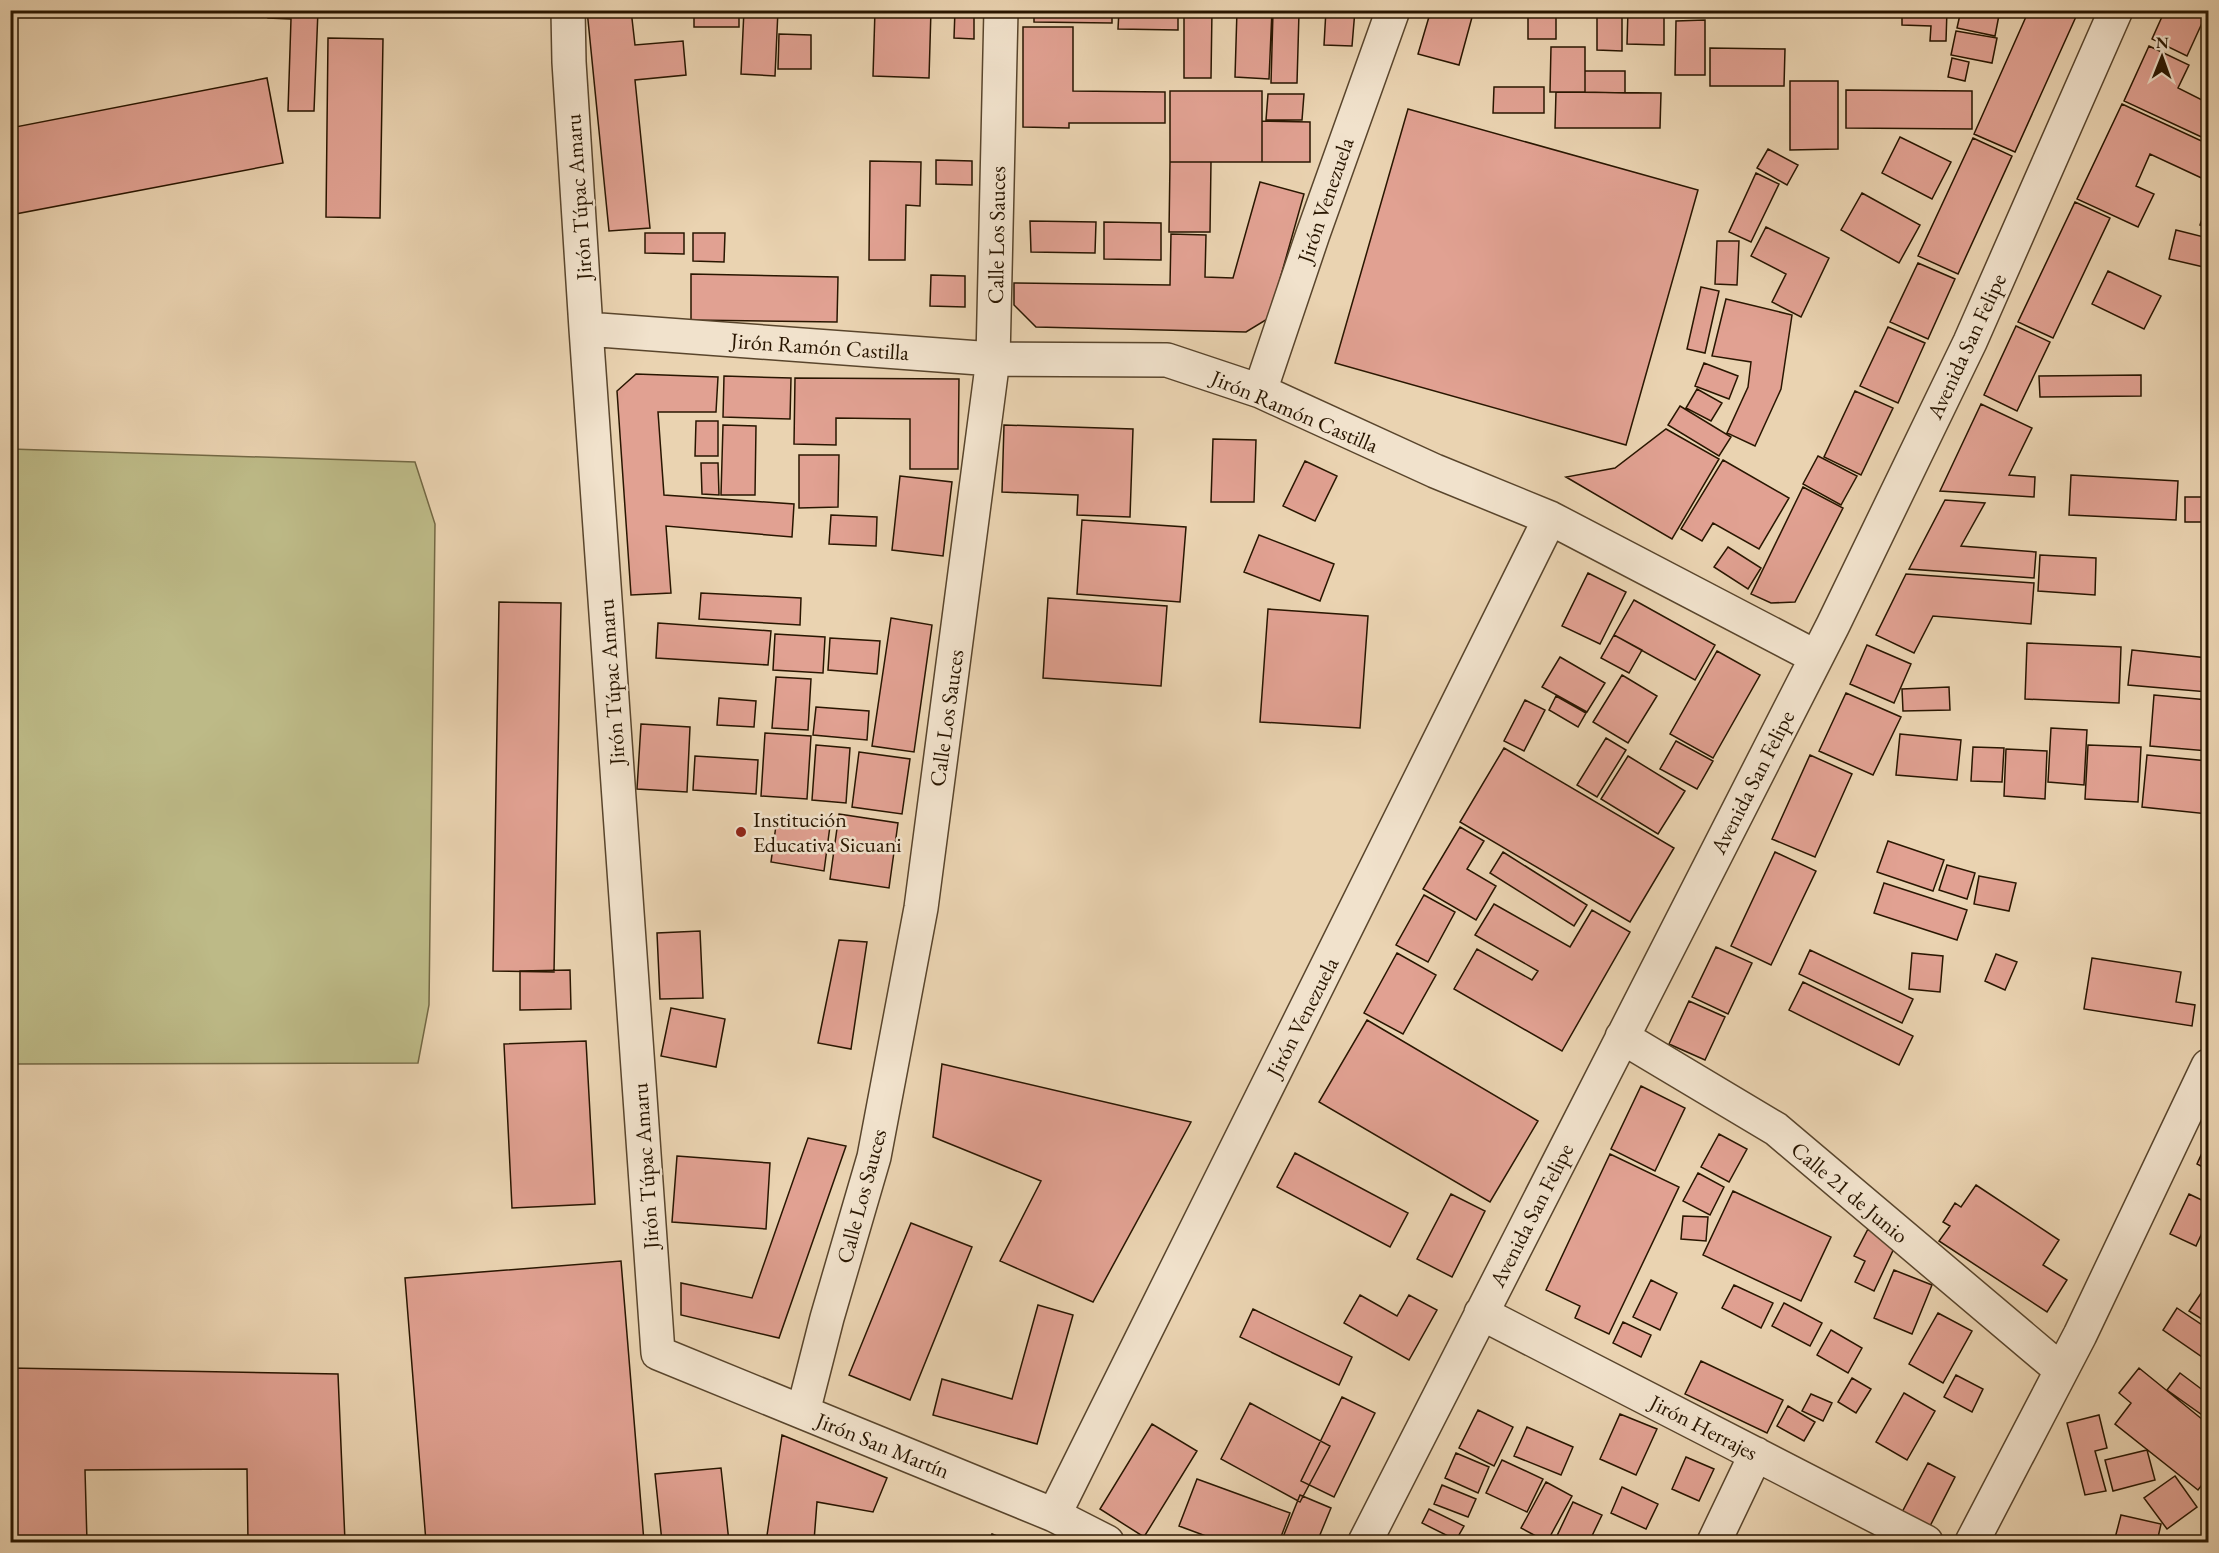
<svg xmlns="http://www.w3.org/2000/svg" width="2219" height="1553" font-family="'EB Garamond',serif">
<rect width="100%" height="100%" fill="#ead3b1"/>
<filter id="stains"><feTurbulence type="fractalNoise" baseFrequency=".00333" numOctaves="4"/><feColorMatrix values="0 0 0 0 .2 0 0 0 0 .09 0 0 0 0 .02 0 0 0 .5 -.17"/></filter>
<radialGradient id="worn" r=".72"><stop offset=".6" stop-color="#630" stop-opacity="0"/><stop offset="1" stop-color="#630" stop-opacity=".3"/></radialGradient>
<!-- green -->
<path fill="#bdba87" stroke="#736844" stroke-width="1.5" d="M 11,449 L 415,462 L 435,524 L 429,1005 L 418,1063 L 11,1064 Z"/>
<!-- building -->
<path fill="#e1a192" stroke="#291600" stroke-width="1.5" d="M 268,10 L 318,10 L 314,111 L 288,111 L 291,19 L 268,18 Z
M 587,10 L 631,10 L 635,45 L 683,41 L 686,75 L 635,80 L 650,228 L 609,231 Z
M 694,10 L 739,10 L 739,27 L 694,27 Z
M 744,10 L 778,10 L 775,76 L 741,74 Z
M 788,10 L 819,10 L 819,16 L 788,15 Z
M 827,10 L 871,10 L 871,16 L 827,14 Z
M 875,10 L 931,10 L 929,78 L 873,76 Z
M 955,10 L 974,10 L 974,39 L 954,38 Z
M 1034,10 L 1112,10 L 1112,23 L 1034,22 Z
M 1119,10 L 1178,10 L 1178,30 L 1118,29 Z
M 1184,10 L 1212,10 L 1211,78 L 1184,78 Z
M 1237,10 L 1272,10 L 1269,79 L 1235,77 Z
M 1326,10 L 1355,10 L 1352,46 L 1324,45 Z
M 1431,10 L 1474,10 L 1459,65 L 1418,54 Z
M 1528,10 L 1556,10 L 1556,39 L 1528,39 Z
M 1597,10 L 1622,10 L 1622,51 L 1597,50 Z
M 1628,10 L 1664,10 L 1664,45 L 1627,44 Z
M 1902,10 L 1947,10 L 1946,41 L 1930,41 L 1931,26 L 1902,25 Z
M 1961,10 L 2000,10 L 1995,36 L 1957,28 Z
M 2029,10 L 2079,10 L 2015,152 L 1974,134 Z
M 2165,10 L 2208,10 L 2187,56 L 2152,39 Z
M 1273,12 L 1299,13 L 1297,83 L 1271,83 Z
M 1705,20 L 1705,75 L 1675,75 L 1676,21 Z
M 1023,27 L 1073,27 L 1073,91 L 1165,92 L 1165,123 L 1069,123 L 1069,128 L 1023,127 Z
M 1956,31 L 1997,38 L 1992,63 L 1951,55 Z
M 779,34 L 811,35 L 811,69 L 778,69 Z
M 328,38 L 383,39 L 380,218 L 326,217 Z
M 2149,46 L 2189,65 L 2178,88 L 2208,103 L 2208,140 L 2124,101 Z
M 1551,47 L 1585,47 L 1585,92 L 1550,92 Z
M 1710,48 L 1785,49 L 1784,86 L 1710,86 Z
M 1952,58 L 1969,62 L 1965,81 L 1948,77 Z
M 1585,71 L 1625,71 L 1625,93 L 1585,92 Z
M 267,78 L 283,163 L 10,215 L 10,128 Z
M 1790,81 L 1838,81 L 1838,149 L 1790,150 Z
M 1494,87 L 1544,87 L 1544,113 L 1493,113 Z
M 1846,90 L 1972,91 L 1972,129 L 1846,128 Z
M 1170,91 L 1262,91 L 1262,162 L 1170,162 Z
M 1556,92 L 1661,93 L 1660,128 L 1555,128 Z
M 1268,94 L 1304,94 L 1302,120 L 1266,120 Z
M 2122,104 L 2208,144 L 2208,181 L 2150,154 L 2136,186 L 2154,194 L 2138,227 L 2077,199 Z
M 1408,109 L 1698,190 L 1626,445 L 1335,363 Z
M 1262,121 L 1310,122 L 1310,162 L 1262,162 Z
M 1900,137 L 1951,162 L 1932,199 L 1882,173 Z
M 1973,138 L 2012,156 L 1958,274 L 1918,256 Z
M 1768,149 L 1798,165 L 1787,185 L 1757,168 Z
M 936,160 L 972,161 L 972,185 L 936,184 Z
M 870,161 L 921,162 L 920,206 L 906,205 L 905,260 L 869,260 Z
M 1170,162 L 1211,162 L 1210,232 L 1169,232 Z
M 1756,173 L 1779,184 L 1751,242 L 1729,232 Z
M 1260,182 L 1304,194 L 1269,318 L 1246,332 L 1036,327 L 1014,305 L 1014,283 L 1170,285 L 1171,234 L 1206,235 L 1205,277 L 1233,278 Z
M 1862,193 L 1920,225 L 1899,263 L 1841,230 Z
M 2208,200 L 2208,228 L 2200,225 Z
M 2075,202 L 2110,218 L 2053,338 L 2018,322 Z
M 1030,221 L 1096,222 L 1095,253 L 1031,252 Z
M 1104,222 L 1161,223 L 1161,260 L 1104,259 Z
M 1766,227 L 1829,258 L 1801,317 L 1772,302 L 1786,274 L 1751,256 Z
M 2176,230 L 2208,238 L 2208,268 L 2169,259 Z
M 645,233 L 684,233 L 684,254 L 645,253 Z
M 693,233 L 725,233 L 724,262 L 693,261 Z
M 1717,241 L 1739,241 L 1737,285 L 1715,284 Z
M 1918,263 L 1955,279 L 1928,339 L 1890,322 Z
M 2108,271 L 2161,296 L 2144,329 L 2092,304 Z
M 691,274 L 838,277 L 837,322 L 691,320 Z
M 931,275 L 965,276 L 965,307 L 930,306 Z
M 1701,287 L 1719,291 L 1705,353 L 1687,349 Z
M 1726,299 L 1792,315 L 1781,389 L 1755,446 L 1727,433 L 1748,387 L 1751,362 L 1712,356 Z
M 2016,326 L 2050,342 L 2017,411 L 1984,395 Z
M 1888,327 L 1925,343 L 1898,403 L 1860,386 Z
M 1704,363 L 1738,376 L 1729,399 L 1695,386 Z
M 636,374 L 718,377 L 716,412 L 658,412 L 664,495 L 794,504 L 792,537 L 666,526 L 671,593 L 631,595 L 617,391 Z
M 2141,375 L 2141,396 L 2040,397 L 2039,376 Z
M 724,376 L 791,378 L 790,419 L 723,417 Z
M 795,378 L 959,379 L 958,469 L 910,469 L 910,419 L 836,418 L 836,445 L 794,444 Z
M 1697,389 L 1722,403 L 1711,421 L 1686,408 Z
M 1855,391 L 1893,408 L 1861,475 L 1824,457 Z
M 1981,404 L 2032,428 L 2009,475 L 2035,477 L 2034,497 L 1940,491 Z
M 1680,406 L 1731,437 L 1719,456 L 1668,425 Z
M 696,421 L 718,421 L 718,456 L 695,456 Z
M 723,425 L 756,426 L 755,495 L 721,495 Z
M 1004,425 L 1133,429 L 1130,517 L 1077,515 L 1078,495 L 1002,492 Z
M 1666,429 L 1719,459 L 1672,539 L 1566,477 L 1615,468 Z
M 1213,439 L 1256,440 L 1254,502 L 1211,502 Z
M 799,455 L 839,455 L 838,507 L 799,508 Z
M 1818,456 L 1857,476 L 1841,505 L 1803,484 Z
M 1723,460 L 1789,498 L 1759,549 L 1713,523 L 1702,541 L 1681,529 Z
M 1305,461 L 1337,476 L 1315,521 L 1283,506 Z
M 701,463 L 718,463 L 719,495 L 702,494 Z
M 2071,475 L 2178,481 L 2176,520 L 2069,515 Z
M 900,476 L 952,482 L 943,556 L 892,550 Z
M 1803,487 L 1843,508 L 1795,602 L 1771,603 L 1751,594 Z
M 2185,497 L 2208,497 L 2208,522 L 2185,522 Z
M 1945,500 L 1985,503 L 1961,546 L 2036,552 L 2034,578 L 1909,569 Z
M 831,515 L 877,517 L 876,546 L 829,544 Z
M 1082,520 L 1186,527 L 1180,602 L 1077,594 Z
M 1259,535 L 1334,564 L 1320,601 L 1244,572 Z
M 1728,547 L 1761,568 L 1748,589 L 1714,567 Z
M 2040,555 L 2096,558 L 2095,595 L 2038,591 Z
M 1588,573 L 1626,592 L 1600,644 L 1562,626 Z
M 1906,574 L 2034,583 L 2031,624 L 1933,616 L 1914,653 L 1876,635 Z
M 701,593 L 801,598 L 800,625 L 699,619 Z
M 1048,598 L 1167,606 L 1161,686 L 1043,678 Z
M 1634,600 L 1715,645 L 1695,680 L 1614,635 Z
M 499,602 L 561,603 L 554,972 L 493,971 Z
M 1268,609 L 1368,616 L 1360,728 L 1260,722 Z
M 891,618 L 932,625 L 914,752 L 872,746 Z
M 658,623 L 771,631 L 768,665 L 656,658 Z
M 775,634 L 825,637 L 823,673 L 773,670 Z
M 1614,635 L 1642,650 L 1629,673 L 1601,658 Z
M 830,638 L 880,641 L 877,674 L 828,670 Z
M 2027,643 L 2121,647 L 2119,703 L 2025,699 Z
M 1867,645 L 1911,664 L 1894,703 L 1850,684 Z
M 2132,650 L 2208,658 L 2208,692 L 2128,685 Z
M 1717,651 L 1760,675 L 1713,758 L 1670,734 Z
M 1560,657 L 1605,683 L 1587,712 L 1542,687 Z
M 1622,675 L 1657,696 L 1628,743 L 1593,722 Z
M 776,677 L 811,679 L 808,730 L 772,728 Z
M 1949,687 L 1950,710 L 1903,711 L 1902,689 Z
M 1846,693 L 1901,717 L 1873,775 L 1819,751 Z
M 2154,695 L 2208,700 L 2208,751 L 2150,746 Z
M 1556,696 L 1586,713 L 1578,727 L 1549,710 Z
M 719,698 L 756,701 L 754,727 L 717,725 Z
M 1525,700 L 1545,710 L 1524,751 L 1504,741 Z
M 816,707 L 869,711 L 867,740 L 813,735 Z
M 641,724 L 690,727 L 687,792 L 637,789 Z
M 2051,728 L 2087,730 L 2084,785 L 2048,782 Z
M 765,733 L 811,736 L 807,799 L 761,796 Z
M 1900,734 L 1961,740 L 1957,780 L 1896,775 Z
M 1606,738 L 1626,750 L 1597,797 L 1577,785 Z
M 1676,741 L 1713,761 L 1697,789 L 1660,769 Z
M 816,745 L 850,748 L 846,803 L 812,800 Z
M 2088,745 L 2141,747 L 2138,802 L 2085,799 Z
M 1973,747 L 2004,748 L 2002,782 L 1971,781 Z
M 1504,748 L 1674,848 L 1630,922 L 1460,822 Z
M 2006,749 L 2047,751 L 2045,799 L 2004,796 Z
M 859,752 L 910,759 L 902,814 L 852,807 Z
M 1810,755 L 1852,774 L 1815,857 L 1772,839 Z
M 2147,755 L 2208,761 L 2208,814 L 2142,807 Z
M 695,756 L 758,760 L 756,794 L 693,790 Z
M 1628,756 L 1685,791 L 1658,834 L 1601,799 Z
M 839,814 L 898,823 L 889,888 L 830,879 Z
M 777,818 L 830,826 L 824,871 L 771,862 Z
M 1460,827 L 1484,841 L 1467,869 L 1496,886 L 1476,920 L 1423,889 Z
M 1888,841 L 1944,860 L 1933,891 L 1877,872 Z
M 1503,852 L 1587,905 L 1574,926 L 1490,873 Z
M 1775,852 L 1816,871 L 1771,965 L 1731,946 Z
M 1947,865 L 1975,873 L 1967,899 L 1939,890 Z
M 1979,876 L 2016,883 L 2009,911 L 1974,904 Z
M 1884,883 L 1967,910 L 1957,940 L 1874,913 Z
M 1424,895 L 1455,912 L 1428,962 L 1396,945 Z
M 1494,904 L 1570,947 L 1592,910 L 1630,932 L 1562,1051 L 1454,989 L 1477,949 L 1532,980 L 1538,971 L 1475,935 Z
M 700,931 L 703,998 L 660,999 L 657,933 Z
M 839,940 L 867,942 L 851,1049 L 818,1043 Z
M 1716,947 L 1752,963 L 1728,1014 L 1692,997 Z
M 1810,950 L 1913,999 L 1902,1023 L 1799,974 Z
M 1397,953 L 1436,975 L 1403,1034 L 1364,1013 Z
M 1912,953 L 1943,956 L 1940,992 L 1909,989 Z
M 1996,954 L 2017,962 L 2005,990 L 1985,981 Z
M 2092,958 L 2181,972 L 2176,1002 L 2195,1005 L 2192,1026 L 2084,1009 Z
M 570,970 L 571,1009 L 520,1010 L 520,971 Z
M 1803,982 L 1913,1036 L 1899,1065 L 1789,1010 Z
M 1689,1001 L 1725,1017 L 1705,1060 L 1669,1044 Z
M 671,1008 L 725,1019 L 716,1067 L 661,1056 Z
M 1367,1020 L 1538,1121 L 1490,1202 L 1319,1102 Z
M 586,1041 L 595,1204 L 512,1208 L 504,1044 Z
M 942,1064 L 1191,1122 L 1093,1302 L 1000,1261 L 1041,1181 L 933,1137 Z
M 1641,1086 L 1685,1108 L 1655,1171 L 1611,1149 Z
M 1719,1134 L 1747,1149 L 1729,1182 L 1701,1167 Z
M 808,1138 L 846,1146 L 779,1338 L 681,1315 L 681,1283 L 752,1298 Z
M 2208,1140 L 2208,1170 L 2197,1164 Z
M 1295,1153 L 1408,1213 L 1390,1247 L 1277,1187 Z
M 1610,1154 L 1679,1187 L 1609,1334 L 1575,1318 L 1580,1306 L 1546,1290 Z
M 677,1156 L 770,1163 L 766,1229 L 672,1222 Z
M 1698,1173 L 1724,1187 L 1710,1215 L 1683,1201 Z
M 1976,1185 L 2059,1240 L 2043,1265 L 2067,1280 L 2047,1312 L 1939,1241 L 1950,1226 L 1943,1222 L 1955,1203 L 1961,1207 Z
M 1733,1191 L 1831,1237 L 1801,1301 L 1703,1255 Z
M 1451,1194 L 1485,1211 L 1452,1277 L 1417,1259 Z
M 2189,1194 L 2208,1203 L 2208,1220 L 2196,1246 L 2170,1234 Z
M 1683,1216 L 1708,1217 L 1706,1241 L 1681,1239 Z
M 911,1223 L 972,1247 L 910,1400 L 849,1375 Z
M 1868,1229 L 1897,1242 L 1874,1291 L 1855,1282 L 1865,1261 L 1854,1256 Z
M 621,1261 L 644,1542 L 426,1542 L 405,1278 Z
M 1894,1270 L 1932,1285 L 1912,1334 L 1874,1318 Z
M 1651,1280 L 1677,1293 L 1660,1330 L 1633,1317 Z
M 2208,1283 L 2208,1323 L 2189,1311 Z
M 1734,1285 L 1773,1303 L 1761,1328 L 1722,1308 Z
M 1360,1295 L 1397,1316 L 1409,1295 L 1437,1310 L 1409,1360 L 1344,1323 Z
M 1784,1303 L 1822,1323 L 1810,1346 L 1772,1326 Z
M 1038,1305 L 1073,1315 L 1037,1444 L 933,1415 L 942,1379 L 1012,1399 Z
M 2177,1308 L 2208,1329 L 2208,1361 L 2163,1330 Z
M 1253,1309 L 1352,1357 L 1339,1385 L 1240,1337 Z
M 1938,1313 L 1972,1331 L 1943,1383 L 1909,1364 Z
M 1623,1322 L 1651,1335 L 1641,1357 L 1613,1343 Z
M 1831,1330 L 1862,1348 L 1848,1373 L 1817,1355 Z
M 1701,1361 L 1783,1400 L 1767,1433 L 1685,1394 Z
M 10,1368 L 338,1374 L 345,1542 L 248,1542 L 247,1469 L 85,1470 L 87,1542 L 10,1542 Z
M 2139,1368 L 2208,1424 L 2208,1477 L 2198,1490 L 2115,1424 L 2131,1403 L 2119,1393 Z
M 2180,1373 L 2208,1394 L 2208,1412 L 2205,1417 L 2167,1390 Z
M 1956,1375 L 1983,1389 L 1972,1412 L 1944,1397 Z
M 1852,1378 L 1871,1389 L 1856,1413 L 1838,1402 Z
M 1904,1393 L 1935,1411 L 1907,1460 L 1876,1442 Z
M 1811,1394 L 1832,1403 L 1823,1421 L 1802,1411 Z
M 1342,1397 L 1375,1413 L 1334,1497 L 1301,1481 Z
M 1250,1403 L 1330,1446 L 1300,1502 L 1221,1459 Z
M 1788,1406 L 1815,1422 L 1804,1441 L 1777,1426 Z
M 1478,1410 L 1513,1427 L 1494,1466 L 1459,1448 Z
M 1620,1414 L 1657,1429 L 1636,1475 L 1600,1459 Z
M 2099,1415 L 2107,1448 L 2095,1451 L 2106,1491 L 2085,1495 L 2067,1423 Z
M 1152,1424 L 1197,1451 L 1144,1537 L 1100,1509 Z
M 1527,1427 L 1573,1447 L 1561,1475 L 1514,1456 Z
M 782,1435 L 887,1478 L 873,1512 L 817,1502 L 814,1541 L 819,1542 L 766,1542 Z
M 2147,1450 L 2155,1480 L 2113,1491 L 2105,1460 Z
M 1456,1453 L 1489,1467 L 1478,1493 L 1445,1478 Z
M 1686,1457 L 1714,1469 L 1699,1501 L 1672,1489 Z
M 1502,1460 L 1543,1479 L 1527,1512 L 1486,1493 Z
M 1928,1463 L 1955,1477 L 1927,1532 L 1899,1518 Z
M 721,1468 L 729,1542 L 662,1542 L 655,1474 Z
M 2175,1476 L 2197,1507 L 2167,1529 L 2144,1498 Z
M 1197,1479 L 1290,1513 L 1279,1542 L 1222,1542 L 1179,1526 Z
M 1546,1482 L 1572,1496 L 1547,1542 L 1521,1528 Z
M 1442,1485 L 1476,1499 L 1468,1517 L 1434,1504 Z
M 1622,1487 L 1658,1504 L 1646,1529 L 1611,1513 Z
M 1300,1495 L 1331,1508 L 1317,1542 L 1281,1542 Z
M 1573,1502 L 1602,1515 L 1590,1540 L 1596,1542 L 1554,1542 Z
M 1429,1509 L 1464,1526 L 1456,1540 L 1422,1523 Z
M 2121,1515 L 2161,1524 L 2157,1542 L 2114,1542 Z
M 992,1534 L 1012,1542 L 988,1542 Z"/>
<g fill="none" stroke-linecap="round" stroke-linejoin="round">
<defs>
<path id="minor" d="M 568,10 L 569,62 L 586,329 L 658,1353 L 1054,1515 L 1107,1542
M 586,329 L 993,359 L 1167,360 L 1260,391 L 1435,471 L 1550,518 L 1816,657
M 1260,391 L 1313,234 L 1393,10
M 1622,1037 L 1776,1129 L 2061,1370
M 1481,1313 L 1926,1542
M 803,1412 L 827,1318 L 874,1157 L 921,908 L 993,359 L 1001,10
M 1054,1515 L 1550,518
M 1365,1542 L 1833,625 L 1970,342 L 2116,10
M 1714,1542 L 1756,1454
M 1972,1542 L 2080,1335 L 2208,1066"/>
</defs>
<!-- minor casing -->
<use href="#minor" stroke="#59452c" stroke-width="36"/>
<!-- minor -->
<use href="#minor" stroke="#f1e2cc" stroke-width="33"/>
</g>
<!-- markers -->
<circle fill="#8f2418" stroke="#f1e2cc" stroke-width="2" cx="741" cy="832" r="6"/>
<g text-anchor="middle" stroke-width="5" stroke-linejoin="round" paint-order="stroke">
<!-- street labels -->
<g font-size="22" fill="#291600" stroke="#f1e2cc">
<text transform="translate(578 197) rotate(-94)" y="8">Jirón Túpac Amaru</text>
<text transform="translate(1325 200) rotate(-71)" y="8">Jirón Venezuela</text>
<text transform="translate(996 235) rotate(-89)" y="8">Calle Los Sauces</text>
<text transform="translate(820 346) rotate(4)" y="8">Jirón Ramón Castilla</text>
<text transform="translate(1966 346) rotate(-65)" y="8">Avenida San Felipe</text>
<text transform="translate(1295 411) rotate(23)" y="8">Jirón Ramón Castilla</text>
<text transform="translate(611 682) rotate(-94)" y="8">Jirón Túpac Amaru</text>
<text transform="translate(946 718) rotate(-82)" y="8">Calle Los Sauces</text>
<text transform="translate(1752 782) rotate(-63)" y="8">Avenida San Felipe</text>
<text transform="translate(1302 1017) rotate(-63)" y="8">Jirón Venezuela</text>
<text transform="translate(645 1166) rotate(-94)" y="8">Jirón Túpac Amaru</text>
<text transform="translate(1850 1192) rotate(40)" y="8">Calle 21 de Junio</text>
<text transform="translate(861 1196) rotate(-75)" y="8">Calle Los Sauces</text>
<text transform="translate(1531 1215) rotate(-63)" y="8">Avenida San Felipe</text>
<text transform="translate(1704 1427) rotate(27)" y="8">Jirón Herrajes</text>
<text transform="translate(883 1445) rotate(22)" y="8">Jirón San Martín</text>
</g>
<!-- poi labels -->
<g font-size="22" fill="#291600" stroke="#f1e2cc" text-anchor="start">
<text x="753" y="827">Institución<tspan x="753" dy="25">Educativa Sicuani</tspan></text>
</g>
</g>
<!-- margin -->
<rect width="2219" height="1553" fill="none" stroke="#ead3b1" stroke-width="36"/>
<rect x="12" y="12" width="2195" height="1529" fill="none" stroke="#291600" stroke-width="3"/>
<rect x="18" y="18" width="2183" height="1517" fill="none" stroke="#291600" stroke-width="1.5"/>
<!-- north arrow -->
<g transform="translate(2162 57) rotate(1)" stroke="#f1e2cc" stroke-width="4.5" paint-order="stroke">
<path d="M0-4.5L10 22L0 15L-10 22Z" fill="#291600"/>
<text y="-9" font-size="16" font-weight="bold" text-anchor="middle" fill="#291600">N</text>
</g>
<rect width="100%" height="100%" filter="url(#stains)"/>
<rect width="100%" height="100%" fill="url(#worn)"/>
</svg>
